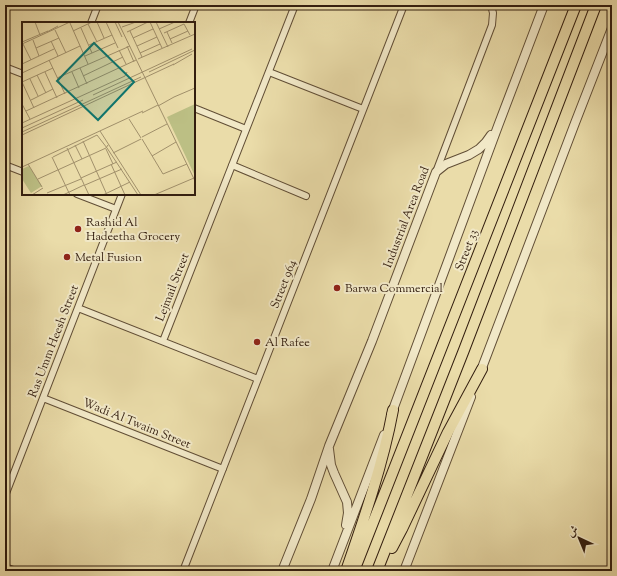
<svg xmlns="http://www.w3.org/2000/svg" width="617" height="576" font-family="'Sorts Mill Goudy',Amiri,serif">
<rect width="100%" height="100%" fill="#eadca9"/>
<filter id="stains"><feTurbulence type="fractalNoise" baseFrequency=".005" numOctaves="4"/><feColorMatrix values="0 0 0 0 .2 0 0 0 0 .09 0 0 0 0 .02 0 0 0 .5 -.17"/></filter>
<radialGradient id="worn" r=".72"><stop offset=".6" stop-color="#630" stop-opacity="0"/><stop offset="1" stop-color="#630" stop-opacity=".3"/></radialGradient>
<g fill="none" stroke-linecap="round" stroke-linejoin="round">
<defs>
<path id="minor" d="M 91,23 L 98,5
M 189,23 L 196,5
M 5,67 L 23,74
M 269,72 L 363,109
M 194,108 L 246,129
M 5,165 L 23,172
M 232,165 L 306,196
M 436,172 L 492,25 L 493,13 L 491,5
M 77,194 L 116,209
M 78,308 L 258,379
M 163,341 L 295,5
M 43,398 L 223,469
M 5,496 L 122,194
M 5,567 L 16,571
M 183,571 L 404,5"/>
<path id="tertiary" d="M 480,373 L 575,123 L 612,28
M 391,415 L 498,126 L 544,5
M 329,449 L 331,465 L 334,473 L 347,502 L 348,513 L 346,525
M 282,571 L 311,499 L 329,446 L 372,341 L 436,172 L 446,164 L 469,155 L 479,149 L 486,142 L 491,135
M 332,571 L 384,435
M 404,571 L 471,397"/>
<path id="trunk" d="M 392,548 L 402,529 L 448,432 L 482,369
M 346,571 C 364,519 383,464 393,410
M 354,571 L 576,5
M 377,571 L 464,350 L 596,5"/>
</defs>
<!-- minor casing -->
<use href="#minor" stroke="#614e36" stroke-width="8"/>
<!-- tertiary casing -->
<use href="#tertiary" stroke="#614e36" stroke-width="10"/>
<!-- trunk casing -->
<use href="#trunk" stroke="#331e0f" stroke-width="12"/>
<!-- minor -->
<use href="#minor" stroke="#f1e8c7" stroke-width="6"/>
<!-- tertiary -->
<use href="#tertiary" stroke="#f1e8c7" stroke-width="8"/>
<!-- trunk -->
<use href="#trunk" stroke="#eadca9" stroke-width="10"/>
</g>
<!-- markers -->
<g fill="#8f2418" stroke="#f1e8c7" stroke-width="1.5">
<circle cx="78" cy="229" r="4"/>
<circle cx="67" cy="257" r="4"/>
<circle cx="337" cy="288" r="4"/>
<circle cx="257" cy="342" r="4"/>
</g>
<g text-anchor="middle" stroke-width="4" stroke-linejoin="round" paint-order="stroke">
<!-- street labels -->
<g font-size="12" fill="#331e0f" stroke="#f1e8c7">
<text transform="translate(406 217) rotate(-69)" y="4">Industrial Area Road</text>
<text transform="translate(466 250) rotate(-69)" y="4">Street 33</text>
<text transform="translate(283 284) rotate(-69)" y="4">Street 964</text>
<text transform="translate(172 287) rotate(-69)" y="4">Lejmail Street</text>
<text transform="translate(53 341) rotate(-69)" y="4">Ras Umm Heesh Street</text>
<text transform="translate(137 423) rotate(22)" y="4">Wadi Al Twaim Street</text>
</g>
<!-- poi labels -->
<g font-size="12" fill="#331e0f" stroke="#f1e8c7" text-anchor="start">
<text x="86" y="226">Rashid Al<tspan x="86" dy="14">Hadeetha Grocery</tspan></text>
<text x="75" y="261">Metal Fusion</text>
<text x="345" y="292">Barwa Commercial</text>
<text x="265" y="346">Al Rafee</text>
</g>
</g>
<!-- overview -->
<g transform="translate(22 22)">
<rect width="173" height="173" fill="#eadca9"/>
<path d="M 173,82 L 173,154 L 145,95 ZM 7,144 L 20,164 L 9,171 L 0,157 L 0,147 Z" fill="#bcbf84"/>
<path fill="none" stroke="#a1906b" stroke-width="1" d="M 13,0 L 18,13M 75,0 L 82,16M 84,0 L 96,26M 93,0 L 100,15M 96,0 L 173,159M 128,0 L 140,26M 134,0 L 146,25M 48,1 L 66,42M 66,2 L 75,20M 100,5 L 114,0M 59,6 L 70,31M 137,7 L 153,0M 33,8 L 44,31M 51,9 L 70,0M 108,9 L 120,35M 25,10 L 36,4M 105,10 L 126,0M 145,10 L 150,21M 142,11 L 162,2 L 168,13M 111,16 L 131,7M 148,17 L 166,9M 11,18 L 17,34M 29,19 L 36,34M 0,20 L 26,9M 0,22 L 48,0M 1,22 L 9,38M 67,23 L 90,13M 105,24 L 112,40M 115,24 L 135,15M 14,26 L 37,16M 97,28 L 104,42M 118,31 L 138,22M 63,34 L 93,21M 116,37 L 173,12M 27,38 L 43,72M 0,42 L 32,27M 151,43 L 170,32M 58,46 L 65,62M 23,50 L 35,76M 50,50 L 57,66M 127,50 L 173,28M 0,51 L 58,24M 15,53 L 24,71M 61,54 L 101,35M 35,56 L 108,24M 8,57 L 16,74M 0,60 L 31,46M 0,60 L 12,86M 71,73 L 170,27M 152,75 L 173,66M 9,78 L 31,67M 0,82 L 8,97M 136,84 L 152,75M 4,89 L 114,38M 120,91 L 136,83M 107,97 L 119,116M 0,101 L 103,54 L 105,50M 0,106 L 61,78M 78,109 L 119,173M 0,110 L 119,55M 0,113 L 152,42M 120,115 L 145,102M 120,117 L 141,152 L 165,142M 61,119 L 85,173M 53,123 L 60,137M 45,126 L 67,173M 85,126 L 116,173M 84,127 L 91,142M 91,131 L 119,117M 130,134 L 154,120M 30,135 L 48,173M 31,135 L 75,113 L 85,126M 6,142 L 20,165M 89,142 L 103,173M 0,145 L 121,89M 59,156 L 95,140M 16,157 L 84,126 L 86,123M 63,163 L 100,147M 25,171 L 59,157M 10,173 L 21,166M 41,173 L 62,163M 81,173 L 108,160M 132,173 L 172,156"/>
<path fill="#0f766e" fill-opacity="0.15" stroke="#0f766e" stroke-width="2" d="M 72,21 L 112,60 L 76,98 L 35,59 Z"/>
<rect width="173" height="173" fill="none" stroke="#331e0f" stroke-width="2"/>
</g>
<!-- margin -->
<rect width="617" height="576" fill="none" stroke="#eadca9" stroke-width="20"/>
<rect x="6" y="6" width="605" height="564" fill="none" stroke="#331e0f" stroke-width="2"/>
<rect x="10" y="10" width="597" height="556" fill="none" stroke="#331e0f"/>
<!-- north arrow -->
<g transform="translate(579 538) rotate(316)" stroke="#f1e8c7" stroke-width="3" paint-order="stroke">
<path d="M0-3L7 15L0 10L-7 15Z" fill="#331e0f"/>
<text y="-6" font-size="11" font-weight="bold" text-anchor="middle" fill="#331e0f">ش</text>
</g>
<rect width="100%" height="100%" filter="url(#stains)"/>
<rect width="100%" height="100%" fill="url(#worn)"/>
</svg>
